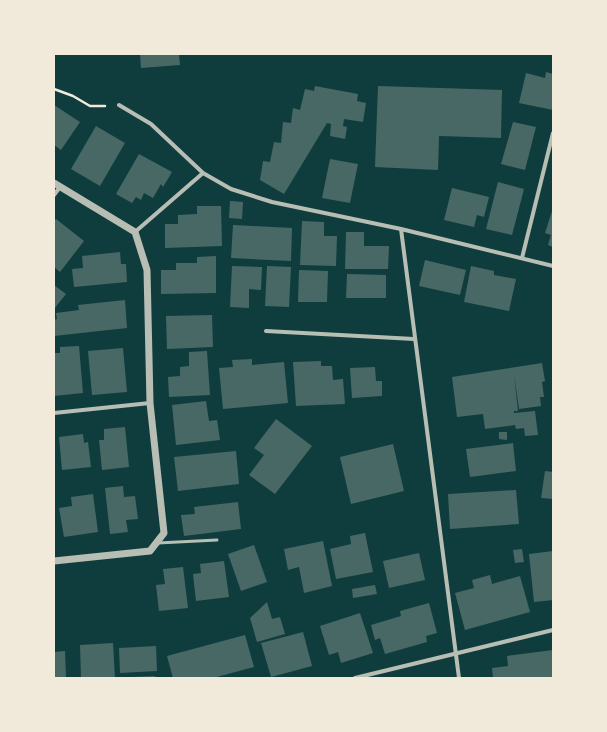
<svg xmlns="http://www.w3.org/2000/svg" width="607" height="732" font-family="'Roboto Serif',serif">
<rect width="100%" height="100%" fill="#0f3d3e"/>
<!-- building -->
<path fill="#486865" d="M 140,54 L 179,54 L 180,65 L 141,68 Z
M 546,72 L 553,74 L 553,110 L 519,103 L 526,73 L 545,78 Z
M 315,86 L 358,94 L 357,101 L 366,103 L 363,122 L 344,119 L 343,126 L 347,127 L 345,139 L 330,136 L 331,124 L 327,123 L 284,194 L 260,180 L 263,161 L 270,162 L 274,142 L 281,143 L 283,122 L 291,123 L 293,108 L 300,110 L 305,89 L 314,91 Z
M 378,86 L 502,90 L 501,138 L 439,136 L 438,170 L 375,167 Z
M 54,105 L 80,122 L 61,150 L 54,145 Z
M 513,122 L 536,127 L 525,170 L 501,164 Z
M 96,126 L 125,143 L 100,186 L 71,169 Z
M 139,154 L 172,172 L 163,187 L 161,184 L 153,198 L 144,193 L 141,200 L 136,197 L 132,203 L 116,194 Z
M 330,159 L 358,164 L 350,203 L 322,198 Z
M 498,182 L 524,189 L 512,235 L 486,229 Z
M 452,188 L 489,197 L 484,217 L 477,215 L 474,227 L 444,220 Z
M 230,201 L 243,202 L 242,219 L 229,218 Z
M 197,206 L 221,206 L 222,246 L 165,248 L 165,224 L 178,224 L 178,215 L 197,214 Z
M 553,208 L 553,247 L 548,245 L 551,235 L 545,233 Z
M 56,219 L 84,241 L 60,272 L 54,267 L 54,221 Z
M 302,221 L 324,222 L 324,236 L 337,236 L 336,266 L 300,265 Z
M 233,225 L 292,228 L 291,261 L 231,258 Z
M 346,232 L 364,232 L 364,246 L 389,246 L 388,269 L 345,269 Z
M 120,252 L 121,264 L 126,264 L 127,282 L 74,287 L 72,269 L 83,268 L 82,256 Z
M 216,256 L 216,293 L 161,294 L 161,270 L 176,270 L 176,263 L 197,263 L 197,257 Z
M 425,260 L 466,270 L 460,295 L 419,286 Z
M 232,266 L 262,267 L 261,290 L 249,289 L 249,308 L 230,307 Z
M 267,266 L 291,267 L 289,307 L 265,306 Z
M 471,266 L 494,271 L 494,275 L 516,279 L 509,311 L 464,302 Z
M 299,270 L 328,271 L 327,302 L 298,302 Z
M 347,274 L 386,275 L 386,298 L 346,298 Z
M 54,285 L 66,294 L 54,309 Z
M 125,300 L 127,328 L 54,336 L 54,320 L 57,319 L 56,313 L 79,310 L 78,305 Z
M 212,315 L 213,347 L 167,349 L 166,316 Z
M 79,346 L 83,393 L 54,396 L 54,353 L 60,353 L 60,347 Z
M 123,348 L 127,392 L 92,395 L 88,351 Z
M 207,351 L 210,395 L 169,397 L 168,377 L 180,376 L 180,367 L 189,366 L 189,352 Z
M 252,359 L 252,365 L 284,362 L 288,403 L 223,409 L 219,368 L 233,367 L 232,360 Z
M 321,361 L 321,366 L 332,366 L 333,380 L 343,379 L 345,404 L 296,406 L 293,362 Z
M 542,363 L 545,381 L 542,382 L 544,397 L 540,397 L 541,406 L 519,409 L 514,374 L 518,411 L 514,411 L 514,413 L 535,411 L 538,435 L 525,436 L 524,428 L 516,429 L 515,425 L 485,429 L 483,414 L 457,417 L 452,377 Z
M 375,367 L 376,381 L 382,381 L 382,396 L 352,398 L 350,368 Z
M 206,401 L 209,421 L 217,420 L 220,440 L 176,445 L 172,405 Z
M 276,419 L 312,446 L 275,494 L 249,475 L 264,455 L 254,448 Z
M 125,427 L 129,467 L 102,470 L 99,440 L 104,440 L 104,429 Z
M 499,432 L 507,432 L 507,440 L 499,439 Z
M 83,434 L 84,443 L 88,442 L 91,467 L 62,470 L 59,437 Z
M 513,443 L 516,471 L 470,477 L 466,449 Z
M 393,444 L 404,491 L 351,504 L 340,457 Z
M 236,451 L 239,484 L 178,491 L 174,457 Z
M 545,471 L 553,472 L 553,499 L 541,498 Z
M 123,486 L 124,497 L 135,496 L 138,519 L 126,520 L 128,532 L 110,534 L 105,488 Z
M 516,490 L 519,524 L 450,529 L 448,494 Z
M 93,494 L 98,532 L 64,537 L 59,508 L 72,506 L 71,497 Z
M 238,502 L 241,529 L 184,536 L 181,515 L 195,514 L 194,507 Z
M 365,533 L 373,572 L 336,579 L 330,549 L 351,544 L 350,536 Z
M 323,541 L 332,586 L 304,593 L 299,567 L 288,570 L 284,549 Z
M 254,545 L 267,582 L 241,591 L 228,554 Z
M 522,549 L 524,562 L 515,563 L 513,550 Z
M 553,551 L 553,600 L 534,602 L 529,554 Z
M 419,553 L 425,580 L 389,588 L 383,561 Z
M 224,561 L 229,597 L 196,601 L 193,574 L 201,573 L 200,564 Z
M 183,567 L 188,608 L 159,611 L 156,585 L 165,584 L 163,569 Z
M 490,575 L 492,584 L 520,576 L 530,612 L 465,630 L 455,593 L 474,588 L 472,580 Z
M 375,585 L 377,594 L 353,598 L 352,589 Z
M 267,602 L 272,619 L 280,617 L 285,634 L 257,642 L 250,618 Z
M 429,603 L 437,633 L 426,636 L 427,642 L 385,654 L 380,638 L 375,640 L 371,625 L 401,616 L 400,611 Z
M 360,613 L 373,653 L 341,663 L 338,652 L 329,655 L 320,626 Z
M 303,632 L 312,666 L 271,677 L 261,643 Z
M 245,635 L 254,667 L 213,678 L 173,678 L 167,656 Z
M 113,643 L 115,678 L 81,678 L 80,645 Z
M 156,646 L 157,671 L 120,673 L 119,648 Z
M 553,650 L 553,678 L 493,678 L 492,668 L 508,666 L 507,656 Z
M 65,651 L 66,678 L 54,678 L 54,652 Z
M 155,676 L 155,678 L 131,678 L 131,677 Z"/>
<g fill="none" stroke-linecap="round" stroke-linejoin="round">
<!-- path -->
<path stroke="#f1e9da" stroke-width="2.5" d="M 54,89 L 73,96 L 90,106 L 105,106"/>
<!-- service -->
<path stroke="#b8beb3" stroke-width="3" d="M 158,543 L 217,540"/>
<!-- minor -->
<path stroke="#b8beb3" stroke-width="4" d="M 119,105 L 151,124 L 203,173 L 231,189 L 272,202 L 401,229 L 553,266
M 54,195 L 60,187
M 401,229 L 459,678
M 135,232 L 203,173
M 522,258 L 553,133
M 266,331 L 414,339
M 54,413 L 150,403
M 355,678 L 553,630"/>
<!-- tertiary -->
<path stroke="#b8beb3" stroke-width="7" d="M 54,183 L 135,232 L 147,270 L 150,403 L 164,533 L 150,551 L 54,561"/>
</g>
<!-- border -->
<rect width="607" height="732" fill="none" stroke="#f1e9da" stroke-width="110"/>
</svg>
